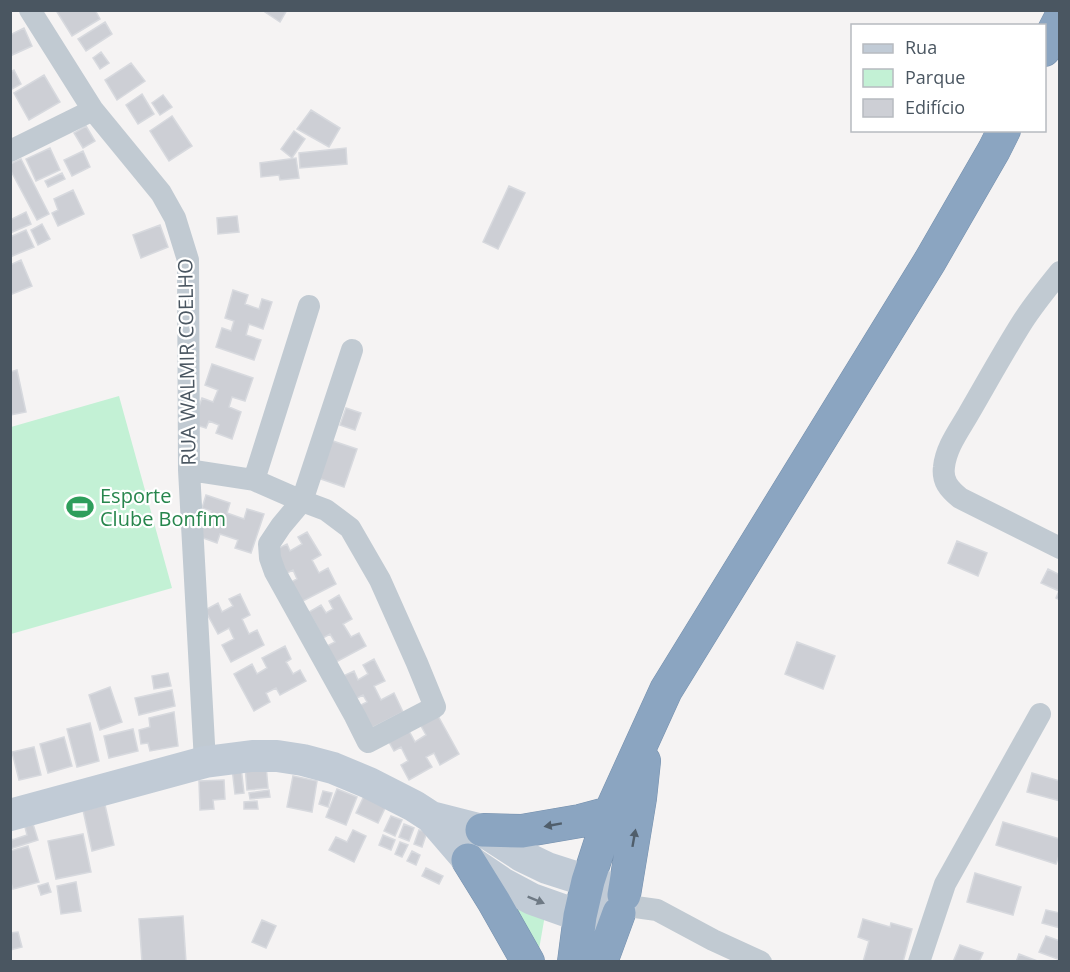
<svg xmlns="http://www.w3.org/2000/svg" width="1070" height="972" font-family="'Open Sans',sans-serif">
<rect width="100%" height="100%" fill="#f5f3f3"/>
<!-- green -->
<path fill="#c3f1d5" d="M 119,396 L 172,588 L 11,634 L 11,427 Z
M 497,886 L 545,915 L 537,961 Z"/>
<!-- building -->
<path fill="#cdcfd5" stroke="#d7d9de" stroke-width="1.5" d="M 58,10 L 95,10 L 100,19 L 72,36 L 57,12 Z
M 266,10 L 287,10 L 280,22 L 265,12 Z
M 105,22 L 112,34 L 86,51 L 78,39 Z
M 24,28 L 32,46 L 10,56 L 10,35 Z
M 101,52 L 109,63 L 100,69 L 93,58 Z
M 131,63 L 145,81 L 117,100 L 105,80 Z
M 14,70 L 21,84 L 12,89 L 10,86 L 10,72 Z
M 44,75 L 60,102 L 29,120 L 14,93 Z
M 142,94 L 154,114 L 138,124 L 126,105 Z
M 163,95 L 172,107 L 160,115 L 152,103 Z
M 311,110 L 340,128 L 329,147 L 297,129 Z
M 172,116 L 192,146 L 169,161 L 150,131 Z
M 86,126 L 95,141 L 83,148 L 74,133 Z
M 294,131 L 305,139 L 292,158 L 281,149 Z
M 50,148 L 60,170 L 36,181 L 26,159 Z
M 346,148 L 347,164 L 300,168 L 299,153 Z
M 83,151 L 90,167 L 72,176 L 64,160 Z
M 296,158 L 299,178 L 280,180 L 279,175 L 261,177 L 260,163 Z
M 21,159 L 49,214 L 37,220 L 10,169 L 10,164 Z
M 62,173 L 65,179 L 48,187 L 45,181 Z
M 509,186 L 525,193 L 498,249 L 483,242 Z
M 73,190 L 84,214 L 58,226 L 52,213 L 58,210 L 54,199 Z
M 26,212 L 31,224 L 10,233 L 10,220 Z
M 237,216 L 239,232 L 218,234 L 217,218 Z
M 42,224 L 50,239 L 38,245 L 31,230 Z
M 160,225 L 168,247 L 141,258 L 133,235 Z
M 26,230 L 34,247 L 10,257 L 10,237 Z
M 21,260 L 32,286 L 10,295 L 10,265 Z
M 233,290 L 248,295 L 245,304 L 259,309 L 262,299 L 272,302 L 263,329 L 249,324 L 246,335 L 261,340 L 254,360 L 216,347 L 222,328 L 231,331 L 234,321 L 225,318 Z
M 212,364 L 253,378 L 245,401 L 232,397 L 229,407 L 241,412 L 232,439 L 216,433 L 219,425 L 209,421 L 206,428 L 193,424 L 202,398 L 213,402 L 218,390 L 205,385 Z
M 17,370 L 26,412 L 10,415 L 10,372 Z
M 346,408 L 361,413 L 355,430 L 340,425 Z
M 330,440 L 357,449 L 344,487 L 318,478 Z
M 206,495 L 230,503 L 227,513 L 244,519 L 247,509 L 264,514 L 251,553 L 235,548 L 238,540 L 220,534 L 217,543 L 195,535 L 200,522 L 207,524 L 211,511 L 202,508 Z
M 307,532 L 321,555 L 312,560 L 319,573 L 328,568 L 336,584 L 301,602 L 291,582 L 297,579 L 293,570 L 285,574 L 275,550 L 287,544 L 290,551 L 302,544 L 298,537 Z
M 957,541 L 987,553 L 978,576 L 948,563 Z
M 1048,569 L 1060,575 L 1060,600 L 1056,598 L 1059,591 L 1041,583 Z
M 240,594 L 250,615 L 242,619 L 249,634 L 257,630 L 264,645 L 231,662 L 222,645 L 234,639 L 229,628 L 218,634 L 205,610 L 218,603 L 222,612 L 233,606 L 229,599 Z
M 339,595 L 352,619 L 343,624 L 351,637 L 359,633 L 366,646 L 336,662 L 327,646 L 335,642 L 330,634 L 323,638 L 309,612 L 321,605 L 326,613 L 333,609 L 329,601 Z
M 797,642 L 835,656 L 823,689 L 785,674 Z
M 285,646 L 291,659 L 286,662 L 293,674 L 300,670 L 306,681 L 280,695 L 276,688 L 266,693 L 270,702 L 254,711 L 234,674 L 252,664 L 257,674 L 267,668 L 262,658 Z
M 374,659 L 385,681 L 374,686 L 381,700 L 394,693 L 403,712 L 368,730 L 357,707 L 367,702 L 363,695 L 355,699 L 343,676 L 354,671 L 358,680 L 368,674 L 363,665 Z
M 168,673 L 171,686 L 154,689 L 152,676 Z
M 110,687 L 122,722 L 100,730 L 89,695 Z
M 172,690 L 175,706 L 139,715 L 135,698 Z
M 174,712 L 178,746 L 150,751 L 148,743 L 141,744 L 139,730 L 150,727 L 149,718 Z
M 437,714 L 459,754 L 440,765 L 434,753 L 426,757 L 432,767 L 409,780 L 401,765 L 408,761 L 401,747 L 394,751 L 389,742 L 409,731 L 415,742 L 426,735 L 420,724 Z
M 90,723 L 99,761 L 77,767 L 67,729 Z
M 133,729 L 138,751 L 109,758 L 104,736 Z
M 64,737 L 72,766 L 48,773 L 40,744 Z
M 34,747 L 41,775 L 19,780 L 12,752 Z
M 266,765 L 268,788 L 247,790 L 245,766 Z
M 241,767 L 244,793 L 235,794 L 232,768 Z
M 1032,773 L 1060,781 L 1060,801 L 1027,792 Z
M 293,776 L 317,781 L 312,812 L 287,807 Z
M 224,780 L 225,799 L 213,800 L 214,809 L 200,810 L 199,781 Z
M 337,789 L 357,797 L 346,825 L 326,817 Z
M 269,790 L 270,797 L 250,799 L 249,793 Z
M 323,791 L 332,793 L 328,807 L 319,804 Z
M 364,796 L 386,806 L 378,823 L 356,813 Z
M 257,801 L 258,809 L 244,809 L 244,802 Z
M 105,805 L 114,845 L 92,851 L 83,810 Z
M 391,816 L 402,820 L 395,836 L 384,831 Z
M 1003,822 L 1060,839 L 1060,853 L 1056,864 L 996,845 Z
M 33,824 L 38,840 L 10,849 L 10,834 L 12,840 L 27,835 L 25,827 Z
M 404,824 L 414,828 L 409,841 L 399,837 Z
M 353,830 L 366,836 L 354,862 L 329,850 L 336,837 L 347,842 Z
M 419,830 L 427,832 L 422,847 L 414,844 Z
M 83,834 L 91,872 L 56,879 L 48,841 Z
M 383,835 L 395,840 L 391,850 L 379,845 Z
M 400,842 L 408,845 L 402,857 L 395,854 Z
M 28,846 L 39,882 L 13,889 L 10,880 L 10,851 Z
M 412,851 L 420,855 L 416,865 L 407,861 Z
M 426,868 L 443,876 L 439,884 L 422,876 Z
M 975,873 L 1021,887 L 1013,915 L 967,902 Z
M 76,882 L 81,911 L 61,914 L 57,886 Z
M 48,883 L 51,892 L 41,895 L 38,886 Z
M 1046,910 L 1060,913 L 1060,928 L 1042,923 Z
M 183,916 L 186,962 L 142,962 L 139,919 Z
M 863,919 L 890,927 L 891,923 L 912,929 L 903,962 L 863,962 L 869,941 L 858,937 Z
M 262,920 L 276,926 L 266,948 L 252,942 Z
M 18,932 L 22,947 L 10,950 L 10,933 Z
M 1046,936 L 1060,941 L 1060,960 L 1039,952 Z
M 960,945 L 983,953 L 979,962 L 953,962 Z
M 1019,954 L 1040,962 L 1016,962 Z"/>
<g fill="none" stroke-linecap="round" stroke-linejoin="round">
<defs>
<path id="highway" d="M 1044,50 L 1060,19
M 482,830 L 522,831 L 580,821 L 610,813
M 468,860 L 494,902 L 528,962
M 624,895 L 640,798 L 644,761
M 574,962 L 580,916 L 588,881 L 610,813 L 666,690 L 930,261 L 994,150 L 1004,130
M 601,962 L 619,913"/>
</defs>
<!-- highway casing -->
<use href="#highway" stroke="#7690ad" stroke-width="34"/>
<!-- street -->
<path stroke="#c1cad2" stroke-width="22" d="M 30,10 L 93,110 L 161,193 L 175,218 L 188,260 L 189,470 L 205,762
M 10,151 L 93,110
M 1060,272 C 1047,288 1034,304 1023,321 C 1004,351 987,382 969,413 C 960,429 946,447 944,467 C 942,481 949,489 960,498 L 1060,548
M 189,470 L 254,480 L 302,501 L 326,510 L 350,528 L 380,580 L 417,663 L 435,707 L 368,742 L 355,716 L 275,572 L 270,558 L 269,544 L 281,526 L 302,501 L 352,350
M 254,480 L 309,306
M 621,905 L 657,910 L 713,940 L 761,962
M 919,962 L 945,884 L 1040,714"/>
<!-- secondary -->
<path stroke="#c1cbd6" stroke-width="32" d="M 10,815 L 205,762 L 252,756 L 277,756 L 303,760 L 333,768 L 369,783 L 414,806 L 431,817 L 482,830 L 522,856 L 547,868 L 603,886 L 624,895 L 619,913 L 599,917 L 580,916 L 532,899 L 502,883 L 468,860 L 431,817"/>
<!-- highway -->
<use href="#highway" stroke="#8ba5c1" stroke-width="33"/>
</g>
<!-- one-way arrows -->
<defs><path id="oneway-solid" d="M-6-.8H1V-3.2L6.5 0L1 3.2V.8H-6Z" transform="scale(1.5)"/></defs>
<g fill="#505e6b">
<use href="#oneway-solid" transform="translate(553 825) rotate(170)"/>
<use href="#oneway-solid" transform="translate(634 838) rotate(-80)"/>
</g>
<use fill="#6e7984" href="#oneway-solid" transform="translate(536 900) rotate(22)"/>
<!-- icons -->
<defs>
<symbol id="stadium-bare" viewBox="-9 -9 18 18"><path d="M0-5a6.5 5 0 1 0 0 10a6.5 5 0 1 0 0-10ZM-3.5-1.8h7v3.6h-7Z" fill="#2e9e5b" stroke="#fff" stroke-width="2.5" paint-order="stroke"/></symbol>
</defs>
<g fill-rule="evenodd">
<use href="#stadium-bare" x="61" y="488" width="38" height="38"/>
</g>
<g text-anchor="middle" stroke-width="4.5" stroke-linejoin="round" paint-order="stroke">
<!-- street labels -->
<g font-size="20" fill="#4a5661" stroke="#fff">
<text transform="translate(187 362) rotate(-91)" y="7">RUA WALMIR COELHO</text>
</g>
<!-- leisure labels -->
<g font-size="20" fill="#27864d" stroke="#fff" text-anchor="start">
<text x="100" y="503">Esporte<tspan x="100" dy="23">Clube Bonfim</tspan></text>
</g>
</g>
<!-- border -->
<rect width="1070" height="972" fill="none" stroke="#4a5661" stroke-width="24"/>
<!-- legend -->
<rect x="851" y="24" width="195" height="108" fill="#ffffff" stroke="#b7bbc0" stroke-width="1.5"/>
<rect x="863" y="44" width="30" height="9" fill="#c1cbd6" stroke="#b7bbc0" stroke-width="1.5"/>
<text x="905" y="54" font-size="18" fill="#4a5661">Rua</text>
<rect x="863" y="69" width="30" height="18" fill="#c3f1d5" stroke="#b7bbc0" stroke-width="1.5"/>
<text x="905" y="84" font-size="18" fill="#4a5661">Parque</text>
<rect x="863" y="99" width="30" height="18" fill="#cdcfd5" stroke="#b7bbc0" stroke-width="1.5"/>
<text x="905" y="114" font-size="18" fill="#4a5661">Edifício</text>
</svg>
